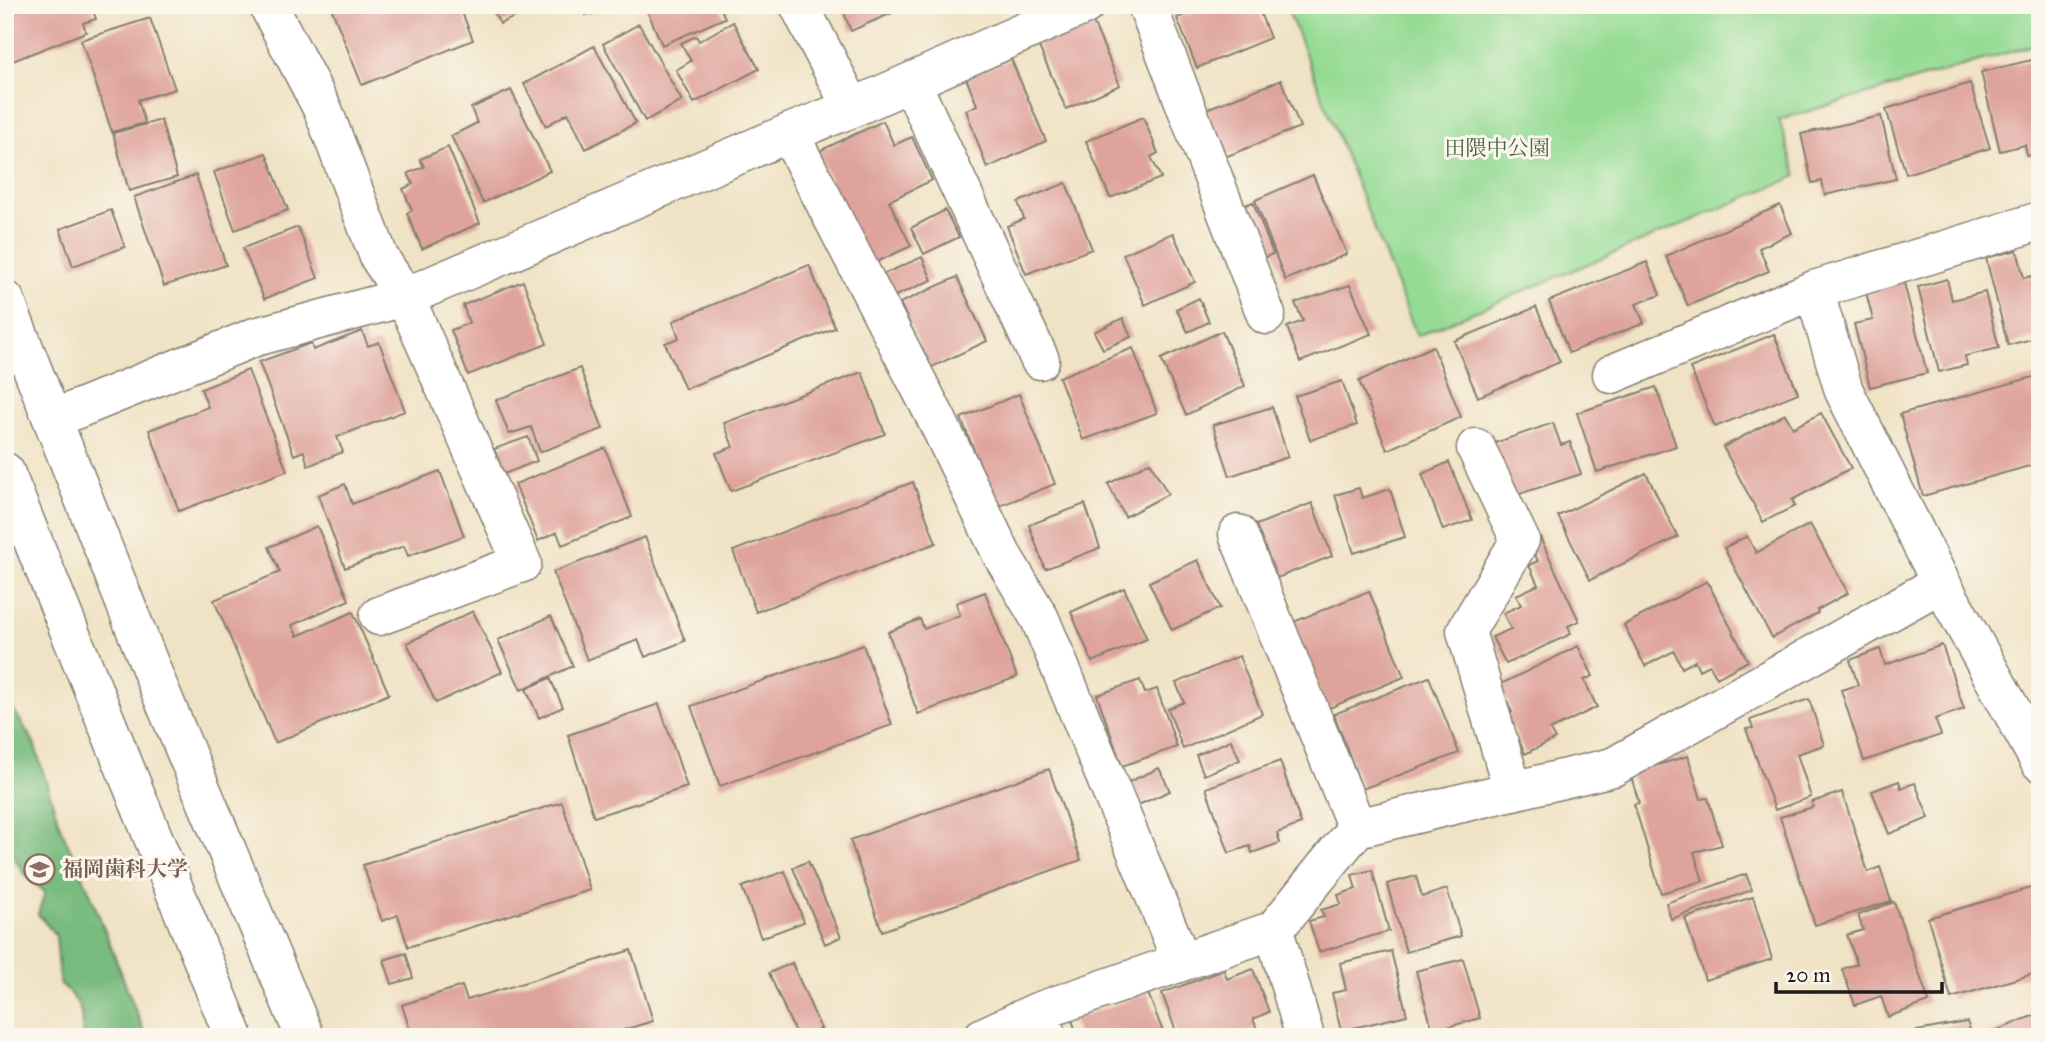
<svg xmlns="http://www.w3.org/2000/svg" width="2045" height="1042" font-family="'IM FELL Great Primer','Noto Serif JP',serif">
<rect width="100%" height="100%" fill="#fbf7ec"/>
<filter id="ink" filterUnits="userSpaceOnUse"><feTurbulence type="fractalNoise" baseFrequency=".0143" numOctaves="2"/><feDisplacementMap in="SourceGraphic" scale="14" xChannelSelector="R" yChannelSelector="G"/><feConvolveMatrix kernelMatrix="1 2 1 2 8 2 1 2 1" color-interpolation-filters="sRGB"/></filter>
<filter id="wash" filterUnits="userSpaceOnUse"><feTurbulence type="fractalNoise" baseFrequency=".00686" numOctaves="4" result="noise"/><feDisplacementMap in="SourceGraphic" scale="28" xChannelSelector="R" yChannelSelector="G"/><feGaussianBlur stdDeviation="1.57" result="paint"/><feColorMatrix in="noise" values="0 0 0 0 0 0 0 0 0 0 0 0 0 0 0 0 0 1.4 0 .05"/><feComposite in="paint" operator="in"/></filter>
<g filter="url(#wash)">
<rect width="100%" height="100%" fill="#f0e2c5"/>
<!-- green -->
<path fill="#95db94" stroke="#587c58" stroke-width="2" d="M 1286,5 L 2040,5 L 2040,43 L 1779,120 L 1797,176 L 1417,336 Z"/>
<!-- forest -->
<path fill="#78bb7e" stroke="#4a6c4d" stroke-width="2" d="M 5,685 L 12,707 L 34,743 L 61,829 L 88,888 L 146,1037 L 85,1037 L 82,1034 C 83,1007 79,1001 60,984 L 56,936 L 38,914 L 45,892 L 24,874 L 12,854 L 5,828 Z"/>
<g id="blocks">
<!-- building -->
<path fill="#dea39b" d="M 5,5 L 91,5 L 96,19 L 83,23 L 86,32 L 5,64 Z
M 330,5 L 459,5 L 473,40 L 362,85 Z
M 490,5 L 539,5 L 500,24 Z
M 580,5 L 605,5 L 586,15 Z
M 652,5 L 719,5 L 725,18 L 662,45 L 646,8 Z
M 841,5 L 910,5 L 851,31 Z
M 1209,5 L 1257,5 L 1270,38 L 1197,68 L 1177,18 Z
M 1091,17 L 1120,85 L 1066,109 L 1036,40 Z
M 150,18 L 175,89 L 138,100 L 145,123 L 112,132 L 81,40 Z
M 733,22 L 759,69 L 694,103 L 676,70 L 691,61 L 681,43 L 696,36 L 699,41 Z
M 639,24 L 682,101 L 645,121 L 603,44 Z
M 594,46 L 636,123 L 586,149 L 568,113 L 546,126 L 524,84 Z
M 2040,58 L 2040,153 L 2027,156 L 2025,145 L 2000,151 L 1981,72 Z
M 1011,59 L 1046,141 L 987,168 L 966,110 L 977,105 L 966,78 Z
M 1281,80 L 1300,127 L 1225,157 L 1206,109 Z
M 1970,83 L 1990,148 L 1906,174 L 1886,109 Z
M 511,90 L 550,171 L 483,203 L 451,136 L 477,123 L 471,108 Z
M 1881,116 L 1896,179 L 1825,195 L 1822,181 L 1812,183 L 1801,134 Z
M 1143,117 L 1158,153 L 1151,157 L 1161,178 L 1110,198 L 1086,141 Z
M 161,120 L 177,177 L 129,191 L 113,133 Z
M 883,121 L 894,145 L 912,137 L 932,180 L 889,201 L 911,246 L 870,265 L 817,152 Z
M 448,147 L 480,223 L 422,249 L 407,213 L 412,210 L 403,189 L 413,184 L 408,173 L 424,167 L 420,159 Z
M 266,153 L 288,210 L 235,230 L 214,172 Z
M 196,175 L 226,265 L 164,286 L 134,197 Z
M 1313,175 L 1347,254 L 1285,280 L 1255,200 Z
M 1066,183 L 1092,249 L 1026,274 L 1007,226 L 1024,219 L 1018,202 Z
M 1253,202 L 1273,254 L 1260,259 L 1240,207 Z
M 1780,205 L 1792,233 L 1759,248 L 1769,271 L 1688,306 L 1666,256 Z
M 111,210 L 125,247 L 73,266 L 60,229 Z
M 945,210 L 959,237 L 924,254 L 911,228 Z
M 298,227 L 318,278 L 264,299 L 243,248 Z
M 1173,233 L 1195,282 L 1145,305 L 1123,254 Z
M 2017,250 L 2024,278 L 2040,274 L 2040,337 L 2008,345 L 1986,258 Z
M 922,257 L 932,280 L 888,299 L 879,276 Z
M 1647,262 L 1660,295 L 1636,304 L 1644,323 L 1569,353 L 1549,301 Z
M 809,265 L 835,328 L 685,389 L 665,343 L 679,338 L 673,321 Z
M 957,277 L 987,341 L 930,368 L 900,303 Z
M 1903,279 L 1927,373 L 1870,387 L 1854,324 L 1873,320 L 1865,288 Z
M 1947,279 L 1952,300 L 1985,292 L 1999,348 L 1965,356 L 1967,365 L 1939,372 L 1918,287 Z
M 523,281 L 547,344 L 468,375 L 451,330 L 469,323 L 463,305 Z
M 1350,285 L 1371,334 L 1300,362 L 1287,327 L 1303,321 L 1295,303 Z
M 1199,298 L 1209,322 L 1188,332 L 1176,309 Z
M 1536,307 L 1560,362 L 1478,397 L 1454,341 Z
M 1123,318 L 1131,337 L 1103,349 L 1094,332 Z
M 362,331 L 368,346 L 379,342 L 405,411 L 337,437 L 343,452 L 308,466 L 304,451 L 294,455 L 259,362 L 311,343 L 313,350 Z
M 1222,331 L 1245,386 L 1186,415 L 1161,359 Z
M 1774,334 L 1798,393 L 1715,427 L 1690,368 Z
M 1433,346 L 1461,417 L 1387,450 L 1359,381 Z
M 1133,348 L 1157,413 L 1083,440 L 1059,377 Z
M 580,368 L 603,429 L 540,452 L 531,427 L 509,434 L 496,400 Z
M 248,370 L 287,471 L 179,511 L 149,430 L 208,407 L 201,389 Z
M 862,372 L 885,434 L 731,491 L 716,453 L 733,447 L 724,423 Z
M 2040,375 L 2040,463 L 1923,496 L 1900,414 Z
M 1342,381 L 1357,425 L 1310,440 L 1295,396 Z
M 1656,387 L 1676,446 L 1597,472 L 1577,413 Z
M 1019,394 L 1055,484 L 997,507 L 961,418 Z
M 1272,407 L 1288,457 L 1230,476 L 1213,425 Z
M 1821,413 L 1851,468 L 1792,500 L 1795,506 L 1763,522 L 1723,447 L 1785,414 L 1793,428 Z
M 1553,423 L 1561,445 L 1570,442 L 1581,474 L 1510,497 L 1492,444 Z
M 528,437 L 537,461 L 504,474 L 494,449 Z
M 605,448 L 632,517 L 562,545 L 557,532 L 538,541 L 515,484 Z
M 1150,462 L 1168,494 L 1125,517 L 1108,484 Z
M 1449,462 L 1472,520 L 1443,530 L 1422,474 Z
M 440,471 L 464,536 L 408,556 L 404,546 L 345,568 L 318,495 L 345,484 L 352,504 Z
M 1646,473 L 1678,537 L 1590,580 L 1558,516 Z
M 913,482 L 936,543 L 756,612 L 733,551 Z
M 1359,488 L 1362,498 L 1390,489 L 1405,537 L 1354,553 L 1335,495 Z
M 1312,503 L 1332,556 L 1277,578 L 1256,525 Z
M 1085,504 L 1100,548 L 1045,569 L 1029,525 Z
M 1810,524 L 1848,593 L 1817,610 L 1818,613 L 1772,638 L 1724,548 L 1747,536 L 1756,553 Z
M 317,526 L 349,600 L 292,625 L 297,636 L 353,612 L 389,694 L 275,743 L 214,600 L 280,572 L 269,547 Z
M 1538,533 L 1579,621 L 1568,626 L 1571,634 L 1506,664 L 1492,637 L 1511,629 L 1503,613 L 1521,605 L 1516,595 L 1538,585 L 1529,565 L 1538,561 L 1528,539 Z
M 645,537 L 685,641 L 645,657 L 638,640 L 587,660 L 553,572 Z
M 1198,560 L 1220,608 L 1172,630 L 1149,582 Z
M 1707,581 L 1748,661 L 1717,678 L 1710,665 L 1699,670 L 1695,661 L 1682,668 L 1674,651 L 1645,666 L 1624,625 Z
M 1124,588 L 1147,639 L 1092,662 L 1071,612 Z
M 1369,591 L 1404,677 L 1327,709 L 1291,623 Z
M 985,592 L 1017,677 L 918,714 L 888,632 L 920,619 L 924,629 L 960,615 L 956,603 Z
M 473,611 L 502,672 L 436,703 L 407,643 Z
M 551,616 L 573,666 L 521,690 L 498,640 Z
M 863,645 L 892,725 L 720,786 L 691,706 Z
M 1942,645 L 1964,709 L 1935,719 L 1941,735 L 1864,761 L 1841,690 L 1858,685 L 1850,660 L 1880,649 L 1885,665 Z
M 1578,646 L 1593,676 L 1584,680 L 1597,707 L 1550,730 L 1555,739 L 1525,754 L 1507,715 L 1512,712 L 1499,685 Z
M 1239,656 L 1262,714 L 1183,749 L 1168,709 L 1184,702 L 1176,683 Z
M 1429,677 L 1459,753 L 1362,789 L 1334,714 Z
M 550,678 L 563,707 L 539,718 L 526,689 Z
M 1140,680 L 1145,693 L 1157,689 L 1177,747 L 1122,766 L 1097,695 Z
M 1809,699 L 1824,745 L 1797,754 L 1811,797 L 1775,810 L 1746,729 L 1753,728 L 1750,720 Z
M 659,704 L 687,787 L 594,817 L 568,735 Z
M 1231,740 L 1240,760 L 1204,775 L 1196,755 Z
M 1688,756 L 1701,799 L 1708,798 L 1722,845 L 1694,852 L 1703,881 L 1661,893 L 1634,804 L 1639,803 L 1630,773 Z
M 1280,761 L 1301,824 L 1277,833 L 1280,843 L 1252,853 L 1250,846 L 1229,853 L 1206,788 Z
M 1159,768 L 1170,791 L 1134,807 L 1124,784 Z
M 1049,769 L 1081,860 L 882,931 L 850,840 Z
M 1899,781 L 1901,788 L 1915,783 L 1929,818 L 1889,834 L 1872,791 Z
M 1842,792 L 1868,872 L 1880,867 L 1891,901 L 1815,925 L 1780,817 L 1813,807 L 1812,802 Z
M 562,802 L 590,890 L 408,947 L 398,915 L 382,921 L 363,865 Z
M 808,861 L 841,937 L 825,944 L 793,868 Z
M 1372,870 L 1389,931 L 1319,952 L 1309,921 L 1324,917 L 1321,910 L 1341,904 L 1338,895 L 1356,889 L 1352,875 Z
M 785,871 L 804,922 L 761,938 L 742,887 Z
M 1746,874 L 1752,890 L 1671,919 L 1666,903 Z
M 1416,876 L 1422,897 L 1447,889 L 1461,936 L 1406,952 L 1387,884 Z
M 2040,885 L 2040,972 L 1951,998 L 1928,918 Z
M 1753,897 L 1772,959 L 1705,980 L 1685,918 Z
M 1894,902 L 1929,1002 L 1888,1017 L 1881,996 L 1855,1005 L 1842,969 L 1857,964 L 1847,935 L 1863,930 L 1858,915 Z
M 631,950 L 653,1021 L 600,1037 L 412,1037 L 402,1005 L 462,986 L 467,1000 Z
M 1391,951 L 1407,1015 L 1341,1031 L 1332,993 L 1346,990 L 1340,963 Z
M 406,953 L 413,978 L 392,984 L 384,960 Z
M 1463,959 L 1480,1018 L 1433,1031 L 1416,971 Z
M 792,963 L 821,1029 L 804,1037 L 797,1037 L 769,973 Z
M 1253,969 L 1269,1012 L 1253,1019 L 1257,1029 L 1242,1034 L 1243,1037 L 1178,1037 L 1162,993 L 1224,970 L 1227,979 Z
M 1148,993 L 1165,1037 L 1078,1037 L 1072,1020 Z
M 2040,1013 L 2040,1037 L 1980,1037 Z
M 1967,1022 L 1973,1037 L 1919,1037 L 1917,1031 Z"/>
</g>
</g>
<g filter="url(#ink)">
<use href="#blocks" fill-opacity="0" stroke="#867f70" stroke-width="2"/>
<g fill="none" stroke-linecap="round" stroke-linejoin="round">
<defs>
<path id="street" d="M 268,5 L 323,110 L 379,257 L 405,297 L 522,563 L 379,616
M 799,5 L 852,108
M 1147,5 L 1266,315
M 911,82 L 1040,360
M 789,133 L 937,420 L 1002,555 L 1040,619 L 1182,962
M 1612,374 L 1814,290
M 53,419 L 255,337 L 405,297 L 789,133 L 852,108 L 1085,5
M 1476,448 L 1520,540 L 1466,631 L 1513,791
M 1238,534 L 1357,828
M 1941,583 L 2040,762
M 1274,930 L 1305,1037
M 983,1037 L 1037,1012
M 1047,1037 L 1037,1012 L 1274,930 L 1357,828 L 1613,767 L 1941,583 L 1844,391 L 1814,290 L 2040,221"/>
<path id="secondary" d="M 5,300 L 156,681 L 305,1037
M 5,472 L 234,1037"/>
</defs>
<!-- street casing -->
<use href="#street" stroke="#867f70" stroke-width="41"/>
<!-- secondary casing -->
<use href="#secondary" stroke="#867f70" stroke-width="41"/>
<!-- street -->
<use href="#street" stroke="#fff" stroke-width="38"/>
<!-- secondary -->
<use href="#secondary" stroke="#fff" stroke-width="38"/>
</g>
</g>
<!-- icons -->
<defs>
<symbol id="university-ring" viewBox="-11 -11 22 22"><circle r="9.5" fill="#fbf7ec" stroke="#8d6e63" stroke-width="1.5"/><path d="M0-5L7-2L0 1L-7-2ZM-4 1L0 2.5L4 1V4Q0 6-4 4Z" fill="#8d6e63"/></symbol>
</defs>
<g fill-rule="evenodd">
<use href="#university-ring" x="22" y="852" width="35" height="35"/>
</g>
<g text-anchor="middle" stroke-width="6" stroke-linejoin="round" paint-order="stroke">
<!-- park labels -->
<g font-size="21" fill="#465f46" stroke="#fbf7ec">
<text x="1497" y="155">田隈中公園</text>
</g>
<!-- education labels -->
<g font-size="21" font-weight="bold" fill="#785e54" stroke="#fbf7ec" text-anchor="start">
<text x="62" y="876">福岡歯科大学</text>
</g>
</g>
<!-- margin -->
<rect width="2045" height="1042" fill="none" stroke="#fbf7ec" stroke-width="28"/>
<!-- scale -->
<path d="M1776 982v10h166v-10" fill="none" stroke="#1c1c1c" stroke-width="3.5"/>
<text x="1786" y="982" font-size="21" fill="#1c1c1c" stroke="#fbf7ec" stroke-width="5" paint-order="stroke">20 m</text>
</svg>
